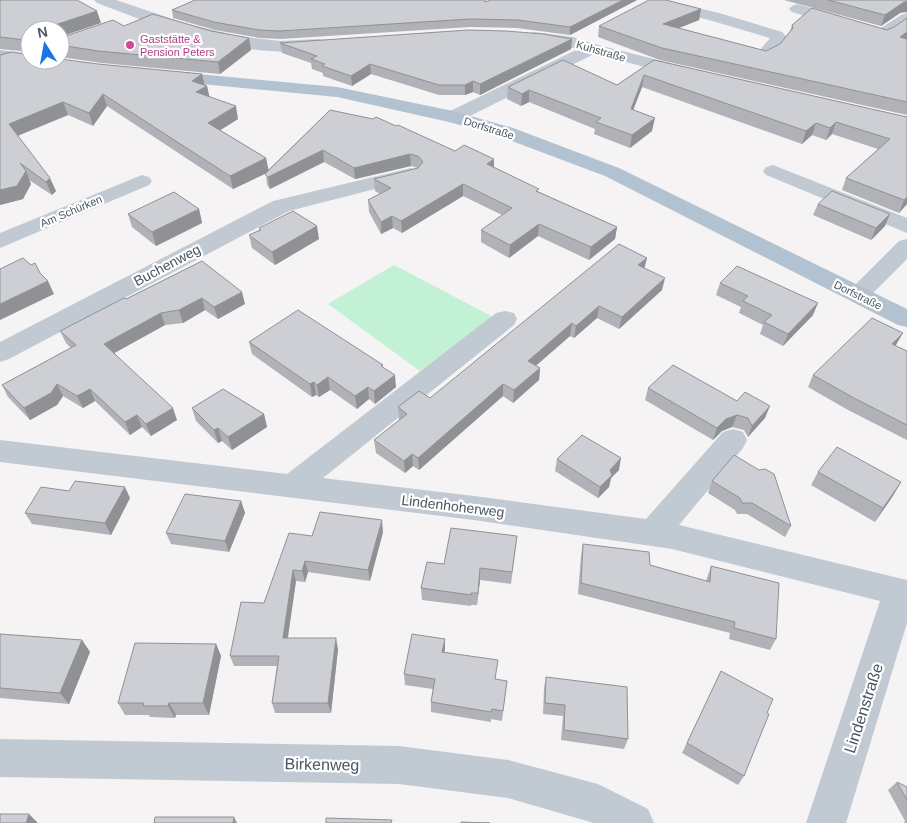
<svg xmlns="http://www.w3.org/2000/svg" width="907" height="823" font-family="Helvetica,sans-serif">
<rect width="100%" height="100%" fill="#f5f3f3"/>
<!-- green -->
<path fill="#c3f1d5" d="M 394,265 L 495,318 L 420,371 L 328,304 Z"/>
<g fill="none" stroke-linecap="round" stroke-linejoin="round">
<!-- minor -->
<path fill="#c1cad2" fill-rule="evenodd" d="M 94,0 L 116,0 L 184,23 L 238,36 L 280,41 L 319,39 L 325,41 L 327,44 L 325,47 C 256,65 161,27 97,3 Z
M 664,0 L 719,13 L 782,32 L 788,38 L 769,60 L 757,60 L 755,56 L 770,38 L 709,20 L 659,8 L 656,5 L 659,2 Z
M 797,4 L 881,28 L 901,15 L 907,13 L 907,25 L 889,37 L 883,39 L 792,12 L 789,9 L 792,6 Z
M 534,32 L 573,37 L 598,45 L 690,68 L 693,72 L 690,76 L 684,77 L 594,54 L 460,121 L 453,123 L 446,121 L 444,117 L 446,113 L 578,49 L 528,40 L 526,37 L 528,34 Z
M 773,165 L 907,218 L 907,233 L 766,175 L 763,171 L 766,167 Z
M 411,168 L 418,170 L 421,174 L 418,178 L 289,211 L 9,359 L 0,362 L 0,342 L 273,201 Z
M 142,175 L 149,177 L 152,181 L 149,185 L 0,248 L 0,233 Z
M 907,239 L 907,259 L 866,300 L 858,303 L 850,300 L 846,295 L 850,290 L 899,241 Z
M 505,311 L 514,313 L 517,319 L 514,325 L 323,478 L 474,496 L 646,519 L 723,432 L 733,429 L 743,432 L 747,440 L 743,448 L 679,525 L 907,580 L 907,623 L 846,823 L 806,823 L 880,601 L 672,549 L 474,520 L 0,462 L 0,440 L 287,474 L 496,313 Z
M 0,739 L 399,746 L 508,760 L 598,784 L 648,809 L 654,823 L 594,823 L 508,798 L 399,784 L 0,777 Z"/>
<!-- major -->
<path fill="#b3c2d1" fill-rule="evenodd" d="M 0,50 L 30,54 L 30,60 L 38,60 L 30,64 L 0,60 Z
M 166,71 L 337,87 L 453,111 L 513,128 L 619,168 L 907,309 L 907,327 L 898,325 L 605,176 L 499,136 L 449,122 L 337,97 L 160,80 L 157,76 L 160,72 Z"/>
</g>
<!-- wall -->
<path fill="#b0b2b7" d="M 0,0 L 101,23 L 30,30 L 30,53 L 30,52 L 0,49 Z
M 193,0 L 485,0 L 485,2 L 490,0 L 637,0 L 570,35 L 517,28 L 470,27 L 281,39 L 260,38 L 215,30 L 173,18 L 172,10 L 194,1 Z
M 784,0 L 907,0 L 900,13 L 881,26 Z
M 701,9 L 699,20 L 679,28 L 766,51 L 780,44 L 790,31 L 792,25 L 887,30 L 894,27 L 907,18 L 907,115 L 660,60 L 598,37 L 599,26 Z
M 124,26 L 211,31 L 249,38 L 251,50 L 220,74 L 102,63 L 60,57 L 60,38 Z
M 572,39 L 571,49 L 480,95 L 473,92 L 465,95 L 439,95 L 371,74 L 352,86 L 323,76 L 323,73 L 312,69 L 311,63 L 282,53 L 280,43 Z
M 0,55 L 202,74 L 204,85 L 207,86 L 209,97 L 238,119 L 220,130 L 266,158 L 268,170 L 330,110 L 455,151 L 494,167 L 539,192 L 617,227 L 615,239 L 589,260 L 538,236 L 509,258 L 481,242 L 481,230 L 502,215 L 463,196 L 402,233 L 393,228 L 381,234 L 369,212 L 368,200 L 380,194 L 375,191 L 374,179 L 418,168 L 411,166 L 355,179 L 324,162 L 270,189 L 267,185 L 266,173 L 233,189 L 107,106 L 93,126 L 68,115 L 18,136 L 56,191 L 52,195 L 29,180 L 31,184 L 23,199 L 0,205 Z
M 654,60 L 907,117 L 907,204 L 899,213 L 842,190 L 846,178 L 878,149 L 832,134 L 826,140 L 812,135 L 802,144 L 642,87 L 633,110 L 652,131 L 630,148 L 594,134 L 595,129 L 529,102 L 521,106 L 507,99 L 508,87 L 617,85 Z
M 818,204 L 885,226 L 871,240 L 813,215 Z
M 199,209 L 202,223 L 156,246 L 132,227 L 128,214 Z
M 259,228 L 319,239 L 275,265 L 252,248 L 249,235 L 259,230 Z
M 647,258 L 644,268 L 662,290 L 619,329 L 597,318 L 574,338 L 570,336 L 536,366 L 540,368 L 539,380 L 513,403 L 503,396 L 419,470 L 413,466 L 405,473 L 376,453 L 374,440 L 399,420 L 398,407 L 430,398 Z
M 202,261 L 245,304 L 218,319 L 205,310 L 183,323 L 165,325 L 114,353 L 177,420 L 151,436 L 142,427 L 130,435 L 95,401 L 83,408 L 63,396 L 57,405 L 30,420 L 8,397 L 2,385 L 71,348 L 66,343 L 60,331 L 126,299 Z
M 720,283 L 813,315 L 783,346 L 760,334 L 763,325 L 739,313 L 741,307 L 716,295 Z
M 249,342 L 383,367 L 396,387 L 375,404 L 369,399 L 357,409 L 330,390 L 319,397 L 316,395 L 312,397 L 252,354 Z
M 896,346 L 907,351 L 907,440 L 848,410 L 808,387 L 813,375 Z
M 648,388 L 737,401 L 765,418 L 748,437 L 744,430 L 732,427 L 722,431 L 713,440 L 645,400 Z
M 192,408 L 264,414 L 267,427 L 232,450 L 222,441 L 218,443 L 196,421 Z
M 734,455 L 791,526 L 785,537 L 747,514 L 737,514 L 735,510 L 708,493 L 712,481 Z
M 557,459 L 619,470 L 611,478 L 609,487 L 598,498 L 555,471 Z
M 818,472 L 901,482 L 875,522 L 811,485 Z
M 130,498 L 111,535 L 32,524 L 25,513 Z
M 241,501 L 245,513 L 229,552 L 171,544 L 166,533 Z
M 383,532 L 370,581 L 308,572 L 305,582 L 296,581 L 288,638 L 338,649 L 331,713 L 275,713 L 272,703 L 277,666 L 234,666 L 230,656 L 264,603 L 312,536 Z
M 517,536 L 511,584 L 480,580 L 477,605 L 471,605 L 471,606 L 422,600 L 421,588 L 444,564 Z
M 583,544 L 650,565 L 706,581 L 711,566 L 776,639 L 770,650 L 729,639 L 730,633 L 578,594 L 581,556 Z
M 0,634 L 82,640 L 90,652 L 69,704 L 0,698 Z
M 216,644 L 221,656 L 209,715 L 176,715 L 175,718 L 150,717 L 149,715 L 125,715 L 118,703 Z
M 445,649 L 444,652 L 496,680 L 507,681 L 502,721 L 491,719 L 491,722 L 431,712 L 431,702 L 433,689 L 405,685 L 404,674 Z
M 721,671 L 767,713 L 744,776 L 738,785 L 682,753 Z
M 546,677 L 628,739 L 624,749 L 561,740 L 563,716 L 543,714 L 544,688 Z
M 897,782 L 907,787 L 907,823 L 904,823 L 905,821 L 888,790 Z"/>
<!-- shaded-wall -->
<path fill="#909195" d="M 623,0 L 637,0 L 570,35 L 570,27 Z
M 904,2 L 907,2 L 907,12 L 900,13 L 881,26 L 885,15 Z
M 701,9 L 699,20 L 661,35 L 663,24 Z
M 97,11 L 101,23 L 60,37 L 60,30 L 55,30 L 55,25 Z
M 907,32 L 907,40 L 900,37 Z
M 249,38 L 251,50 L 220,74 L 218,62 Z
M 572,39 L 571,49 L 480,95 L 480,84 Z
M 370,64 L 371,74 L 352,86 L 351,76 Z
M 202,74 L 205,86 L 207,86 L 210,99 L 199,105 L 192,81 Z
M 644,75 L 642,87 L 629,121 L 631,109 Z
M 473,81 L 473,92 L 465,95 L 465,85 Z
M 529,90 L 529,102 L 521,106 L 522,94 Z
M 103,94 L 107,106 L 93,126 L 89,113 Z
M 63,102 L 68,115 L 14,137 L 9,124 Z
M 236,106 L 238,119 L 211,136 L 208,123 Z
M 655,118 L 652,131 L 630,148 L 632,135 Z
M 836,122 L 832,134 L 826,140 L 830,128 Z
M 816,123 L 812,135 L 802,144 L 806,131 Z
M 323,150 L 324,162 L 270,189 L 268,177 Z
M 410,154 L 411,166 L 355,179 L 354,168 Z
M 266,158 L 269,172 L 233,189 L 230,176 Z
M 494,159 L 494,171 L 487,164 Z
M 26,171 L 31,184 L 23,199 L 0,205 L 0,190 Z
M 50,178 L 56,191 L 52,195 L 46,182 Z
M 463,184 L 463,196 L 402,233 L 401,221 Z
M 907,197 L 907,204 L 899,213 L 904,200 Z
M 199,209 L 202,223 L 156,246 L 152,232 Z
M 890,214 L 885,226 L 871,240 L 876,228 Z
M 392,216 L 393,228 L 381,234 L 381,222 Z
M 539,224 L 538,236 L 509,258 L 510,245 Z
M 317,226 L 319,239 L 275,265 L 272,252 Z
M 617,227 L 615,239 L 589,260 L 591,247 Z
M 647,258 L 644,270 L 638,265 Z
M 665,278 L 662,290 L 619,329 L 622,317 Z
M 48,281 L 54,294 L 0,320 L 0,304 Z
M 242,292 L 245,304 L 218,319 L 214,307 Z
M 202,298 L 205,310 L 183,323 L 179,310 Z
M 818,303 L 813,315 L 783,346 L 788,334 Z
M 599,306 L 597,318 L 574,338 L 576,326 Z
M 161,313 L 165,325 L 109,356 L 104,344 Z
M 572,323 L 570,336 L 527,373 L 528,361 Z
M 903,333 L 896,345 L 886,356 L 892,344 Z
M 540,368 L 539,380 L 513,403 L 514,390 Z
M 395,375 L 396,387 L 375,404 L 374,391 Z
M 328,377 L 330,390 L 319,397 L 317,385 Z
M 314,382 L 316,395 L 312,397 L 310,384 Z
M 57,384 L 63,396 L 57,405 L 30,420 L 24,408 Z
M 503,384 L 503,396 L 419,470 L 418,458 Z
M 368,387 L 369,399 L 357,409 L 355,396 Z
M 90,389 L 95,401 L 83,408 L 77,396 Z
M 770,406 L 765,418 L 748,437 L 752,426 Z
M 173,408 L 177,420 L 151,436 L 146,424 Z
M 264,414 L 267,427 L 232,450 L 228,437 Z
M 137,415 L 142,427 L 130,435 L 125,422 Z
M 737,415 L 732,427 L 722,431 L 713,440 L 717,428 L 726,419 Z
M 218,428 L 222,441 L 218,443 L 214,430 Z
M 412,454 L 413,466 L 405,473 L 404,461 Z
M 621,458 L 619,470 L 611,478 L 609,487 L 598,498 L 600,487 L 610,470 Z
M 901,482 L 893,496 L 875,522 L 883,508 Z
M 125,487 L 130,498 L 111,535 L 105,523 Z
M 241,501 L 245,513 L 229,552 L 225,541 Z
M 382,520 L 383,532 L 370,581 L 368,570 Z
M 305,561 L 308,572 L 305,582 L 302,571 Z
M 480,568 L 480,580 L 477,605 L 478,593 Z
M 293,570 L 296,581 L 286,648 L 283,638 Z
M 336,638 L 338,649 L 331,713 L 328,703 Z
M 445,639 L 445,649 L 442,663 L 442,652 Z
M 82,640 L 90,652 L 69,704 L 60,693 Z
M 216,644 L 221,656 L 209,715 L 203,703 Z
M 169,703 L 176,715 L 175,718 L 168,706 Z
M 29,814 L 38,823 L 26,823 Z
M 234,817 L 237,823 L 233,823 Z"/>
<!-- building -->
<path fill="#cdcfd5" stroke="#909195" d="M 0,0 L 77,0 L 97,11 L 55,25 L 55,30 L 30,30 L 30,46 L 27,46 L 26,40 L 0,37 Z
M 195,0 L 485,0 L 485,2 L 490,0 L 623,0 L 570,27 L 518,20 L 470,19 L 280,31 L 259,30 L 214,22 L 172,10 Z
M 649,0 L 666,0 L 701,9 L 663,24 L 766,51 L 780,44 L 793,28 L 792,25 L 812,8 L 887,30 L 894,27 L 907,18 L 907,32 L 900,37 L 907,39 L 907,102 L 662,48 L 599,26 Z
M 828,0 L 907,0 L 907,2 L 904,2 L 885,15 Z
M 153,14 L 211,31 L 249,38 L 218,62 L 98,51 L 60,45 L 60,38 L 113,20 L 124,26 Z
M 468,30 L 506,31 L 543,34 L 572,39 L 480,84 L 473,81 L 465,85 L 439,85 L 370,64 L 351,76 L 322,66 L 325,64 L 311,59 L 317,56 L 280,43 Z
M 12,52 L 30,55 L 30,60 L 60,60 L 60,59 L 98,64 L 202,74 L 192,81 L 207,86 L 196,92 L 236,106 L 208,123 L 266,158 L 230,176 L 103,94 L 89,113 L 63,102 L 9,124 L 50,178 L 46,182 L 20,163 L 26,171 L 17,186 L 0,190 L 0,55 Z
M 563,60 L 617,85 L 654,60 L 907,117 L 907,197 L 904,200 L 846,178 L 890,139 L 836,122 L 830,128 L 816,123 L 806,131 L 644,75 L 631,109 L 655,118 L 632,135 L 596,122 L 601,118 L 529,90 L 522,94 L 508,87 Z
M 330,110 L 373,119 L 376,117 L 396,126 L 398,125 L 455,151 L 464,145 L 494,159 L 487,164 L 539,189 L 536,191 L 617,227 L 591,247 L 539,224 L 510,245 L 481,230 L 512,208 L 463,184 L 401,221 L 392,216 L 381,222 L 368,200 L 391,188 L 374,179 L 418,168 L 423,162 L 418,156 L 410,154 L 354,168 L 323,150 L 268,177 L 265,174 Z
M 832,191 L 890,214 L 876,228 L 818,204 Z
M 174,192 L 199,209 L 152,232 L 128,214 Z
M 293,211 L 317,226 L 272,252 L 249,235 L 261,230 L 259,228 Z
M 619,244 L 647,258 L 638,265 L 665,278 L 622,317 L 599,306 L 576,326 L 572,323 L 528,361 L 540,368 L 514,390 L 503,384 L 418,458 L 412,454 L 404,461 L 374,440 L 407,414 L 398,407 L 419,391 L 430,398 Z
M 23,258 L 31,265 L 35,263 L 40,273 L 48,281 L 0,304 L 0,269 Z
M 202,261 L 242,292 L 214,307 L 202,298 L 179,310 L 161,313 L 104,344 L 173,408 L 146,424 L 137,415 L 125,422 L 90,389 L 77,396 L 57,384 L 51,393 L 24,408 L 2,385 L 76,345 L 60,331 L 124,298 L 126,299 Z
M 737,266 L 818,303 L 788,334 L 764,322 L 772,315 L 743,301 L 748,296 L 720,283 Z
M 298,310 L 383,365 L 381,366 L 395,375 L 374,391 L 368,387 L 355,396 L 328,377 L 317,385 L 314,382 L 310,384 L 249,342 Z
M 872,318 L 903,333 L 892,344 L 907,351 L 907,425 L 854,398 L 813,375 Z
M 673,365 L 737,401 L 745,392 L 770,406 L 752,426 L 748,418 L 737,415 L 726,419 L 717,428 L 648,388 Z
M 223,389 L 264,414 L 228,437 L 218,428 L 214,430 L 192,408 Z
M 582,435 L 621,458 L 610,470 L 612,475 L 600,487 L 557,459 Z
M 837,447 L 901,482 L 883,508 L 818,472 Z
M 734,455 L 759,470 L 765,469 L 774,474 L 791,526 L 752,503 L 742,503 L 740,498 L 712,481 Z
M 75,481 L 125,487 L 105,523 L 25,513 L 41,487 L 69,491 Z
M 185,494 L 241,501 L 225,541 L 166,533 Z
M 320,512 L 382,520 L 368,570 L 305,561 L 302,571 L 293,570 L 283,638 L 336,638 L 328,703 L 272,703 L 279,656 L 230,656 L 241,602 L 264,603 L 289,533 L 312,536 Z
M 451,528 L 517,536 L 512,572 L 480,568 L 478,593 L 471,593 L 471,595 L 421,588 L 427,562 L 444,564 Z
M 583,544 L 649,552 L 650,565 L 710,582 L 711,566 L 779,583 L 776,639 L 734,628 L 735,622 L 581,583 Z
M 0,634 L 82,640 L 60,693 L 0,688 Z
M 412,634 L 445,639 L 442,652 L 498,660 L 495,679 L 507,681 L 503,711 L 492,709 L 491,712 L 431,702 L 435,679 L 404,674 Z
M 135,643 L 216,644 L 203,703 L 169,703 L 168,706 L 143,706 L 144,703 L 118,703 Z
M 721,671 L 773,699 L 767,713 L 769,714 L 744,776 L 687,743 Z
M 546,677 L 627,687 L 628,739 L 564,730 L 565,705 L 545,703 Z
M 897,782 L 907,787 L 907,800 Z
M 0,814 L 29,814 L 26,823 L 0,823 Z
M 155,817 L 234,817 L 233,823 L 154,823 Z
M 326,818 L 392,820 L 391,823 L 326,823 Z
M 461,822 L 490,823 L 461,823 Z"/>
<!-- markers -->
<circle fill="#d1479c" stroke="#fff" stroke-width="2" cx="130" cy="45" r="5"/>
<g text-anchor="middle" stroke-width="4.5" stroke-linejoin="round" paint-order="stroke">
<!-- far-hotel labels -->
<g font-size="11" fill="#b23c85" stroke="#fff" text-anchor="start">
<text x="140" y="43">Gaststätte &amp;<tspan x="140" dy="13">Pension Peters</tspan></text>
</g>
<!-- far-street labels -->
<g font-size="11" fill="#4a5661" stroke="#fff">
<text transform="translate(601 51) rotate(16)" y="4">Kuhstraße</text>
<text transform="translate(489 128) rotate(17)" y="4">Dorfstraße</text>
<text transform="translate(71 211) rotate(-23)" y="4">Am Schürken</text>
<text transform="translate(858 295) rotate(26)" y="4">Dorfstraße</text>
</g>
<!-- street labels -->
<g font-size="14" fill="#4a5661" stroke="#fff">
<text transform="translate(167 265) rotate(-28)" y="5">Buchenweg</text>
<text transform="translate(453 506) rotate(7)" y="5">Lindenhoherweg</text>
</g>
<!-- near-street labels -->
<g font-size="16" fill="#4a5661" stroke="#fff">
<text transform="translate(863 708) rotate(-72)" y="6">Lindenstraße</text>
<text transform="translate(322 764) rotate(1)" y="6">Birkenweg</text>
</g>
</g>
<!-- north arrow -->
<g transform="translate(45 45) rotate(349)"><circle r="24" fill="#ffffff" stroke="#b7bbc0"/>
<path d="M0-4L9 19L0 12L-9 19Z" fill="#1a73e8"/>
<text y="-8" font-size="14" font-weight="bold" text-anchor="middle" fill="#4a5661">N</text>
</g>
</svg>
